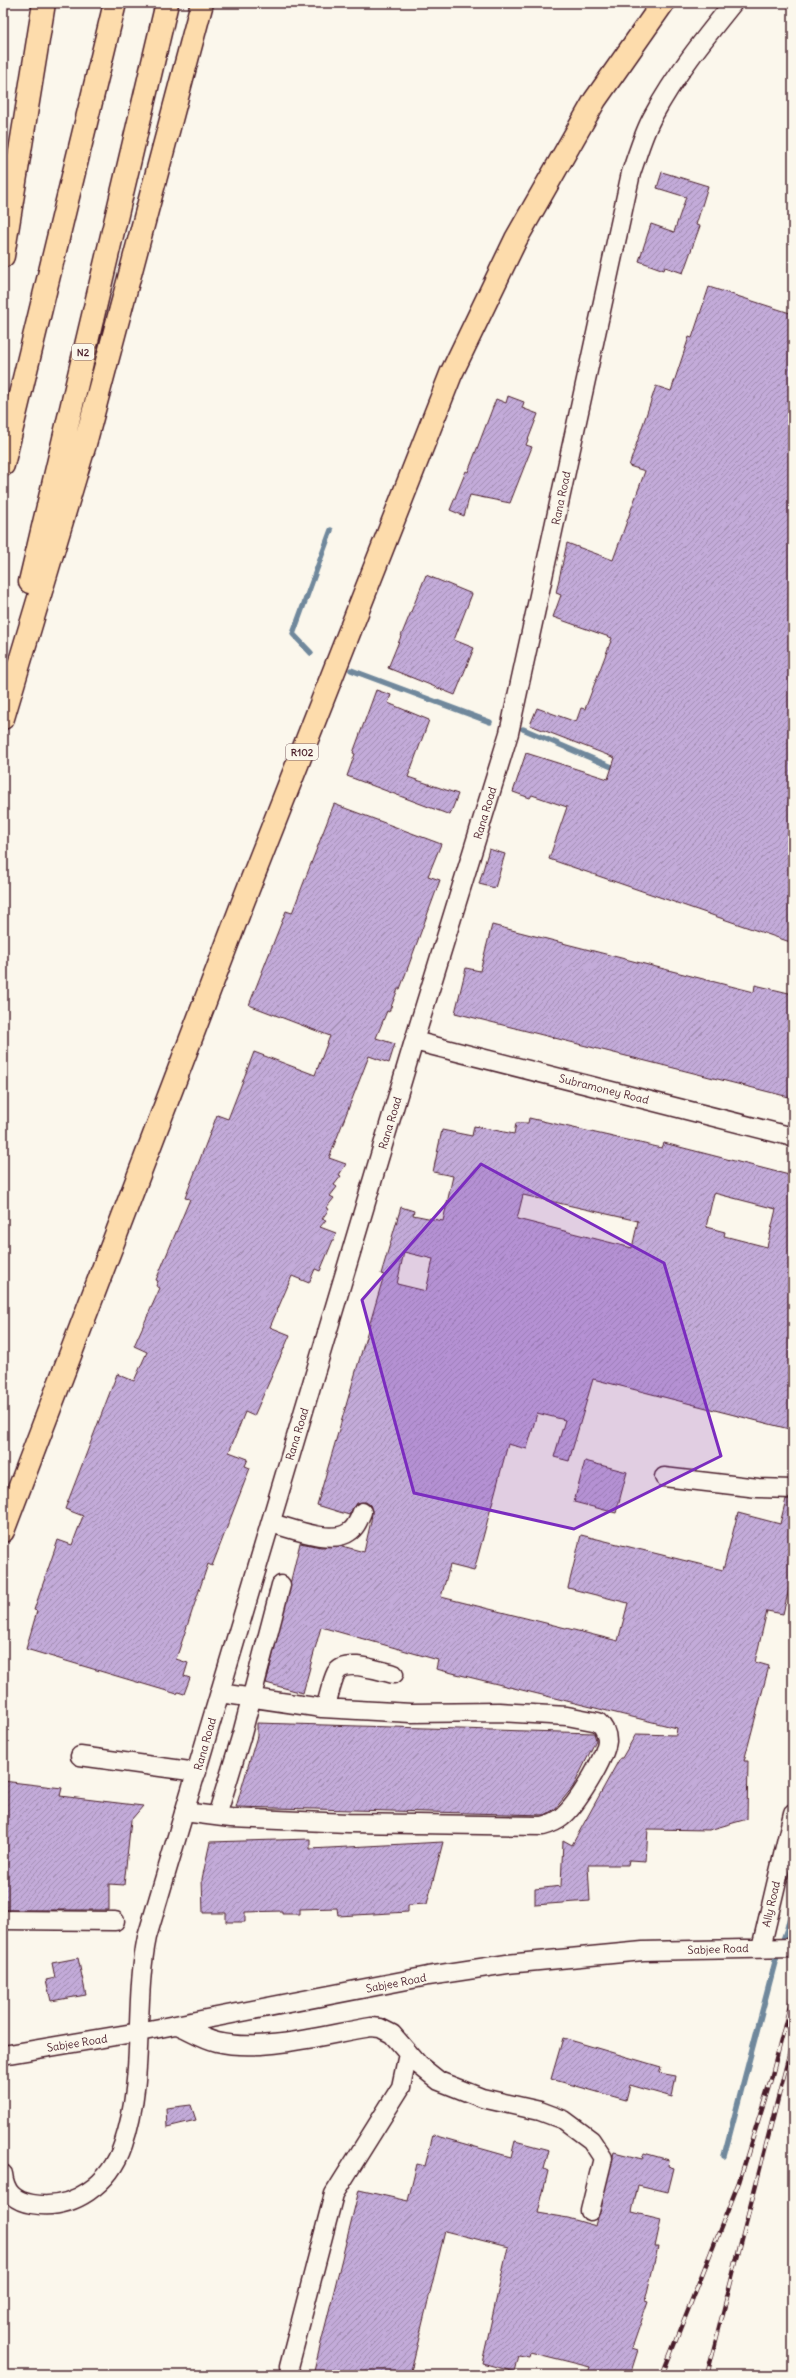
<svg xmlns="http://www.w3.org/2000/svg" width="796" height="2378" font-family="Delius,sans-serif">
<defs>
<pattern id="building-hatch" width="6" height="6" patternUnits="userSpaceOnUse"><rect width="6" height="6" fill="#c3abd9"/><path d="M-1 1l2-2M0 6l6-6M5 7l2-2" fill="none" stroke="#a08bb0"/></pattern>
</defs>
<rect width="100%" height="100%" fill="#fbf7ec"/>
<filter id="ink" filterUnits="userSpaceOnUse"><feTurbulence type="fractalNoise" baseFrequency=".025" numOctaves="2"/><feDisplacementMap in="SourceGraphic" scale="8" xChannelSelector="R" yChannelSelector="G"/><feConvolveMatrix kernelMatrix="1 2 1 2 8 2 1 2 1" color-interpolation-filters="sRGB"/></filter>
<g filter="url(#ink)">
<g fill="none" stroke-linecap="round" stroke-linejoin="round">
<!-- stream -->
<path stroke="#6f889c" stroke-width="5.5" d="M 311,653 L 293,634 L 331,530
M 351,670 L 490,722
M 523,729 L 619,770
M 724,2156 L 775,1962 L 787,1929 L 793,1905"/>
</g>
<!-- building -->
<path fill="url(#building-hatch)" stroke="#4a1f2b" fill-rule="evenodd" d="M 662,172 L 708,186 L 696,225 L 700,226 L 683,273 L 665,267 L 664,270 L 639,261 L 651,224 L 674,232 L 686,197 L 657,188 Z
M 709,287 L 793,314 L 793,943 L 549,859 L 567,807 L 532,795 L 530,798 L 513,792 L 526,753 L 608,779 L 615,758 L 530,725 L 537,708 L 576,722 L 581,708 L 585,709 L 612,638 L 553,617 L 561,595 L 556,593 L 567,543 L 613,560 L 645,471 L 629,466 L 656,386 L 671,391 L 689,337 L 692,338 Z
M 508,396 L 524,402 L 522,408 L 538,414 L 526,445 L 532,447 L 510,503 L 470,495 L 464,516 L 450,510 L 466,471 L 468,472 L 496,399 L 506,403 Z
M 426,575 L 472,594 L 454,640 L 474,648 L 455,695 L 388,668 Z
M 376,690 L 391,695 L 388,703 L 429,720 L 408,777 L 458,794 L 450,815 L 347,776 L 355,754 L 353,753 Z
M 334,804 L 441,844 L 428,876 L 440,880 L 400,989 L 398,989 L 389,1012 L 387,1011 L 376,1038 L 395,1044 L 389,1063 L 369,1056 L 329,1158 L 346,1164 L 339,1175 L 341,1176 L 334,1185 L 337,1187 L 330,1196 L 334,1198 L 326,1208 L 329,1209 L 322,1219 L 326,1220 L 320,1227 L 336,1233 L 320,1271 L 315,1269 L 309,1283 L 292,1276 L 270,1327 L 290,1335 L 254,1416 L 245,1412 L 229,1452 L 248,1459 L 245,1466 L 250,1468 L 212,1566 L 208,1564 L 176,1659 L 188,1663 L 184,1676 L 190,1678 L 184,1694 L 178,1692 L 177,1694 L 26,1649 L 37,1611 L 34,1610 L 58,1540 L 72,1545 L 83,1516 L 65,1509 L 117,1374 L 134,1381 L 147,1352 L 134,1346 L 160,1288 L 156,1286 L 158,1281 L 156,1280 L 190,1199 L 185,1198 L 217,1115 L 228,1119 L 254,1052 L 315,1075 L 330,1036 L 249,1005 L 286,911 L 292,913 Z
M 489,849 L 505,854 L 495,888 L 479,884 Z
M 492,925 L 754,992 L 755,985 L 793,994 L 793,1098 L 455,1013 L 466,968 L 480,971 Z
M 529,1118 L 662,1148 L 664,1143 L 793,1176 L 793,1430 L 593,1379 L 569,1461 L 554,1457 L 565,1420 L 537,1413 L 527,1449 L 508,1444 L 474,1571 L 450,1565 L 441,1597 L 618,1641 L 628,1603 L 568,1588 L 581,1535 L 723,1570 L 738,1513 L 780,1524 L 786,1499 L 793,1499 L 793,1572 L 783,1614 L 767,1611 L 755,1662 L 769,1666 L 744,1761 L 748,1761 L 747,1819 L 709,1830 L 648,1829 L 646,1861 L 629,1860 L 628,1865 L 588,1865 L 590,1901 L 535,1905 L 535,1889 L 561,1886 L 563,1840 L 572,1845 L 620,1758 L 622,1758 L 636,1734 L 676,1735 L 677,1728 L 436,1669 L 438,1660 L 321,1627 L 303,1693 L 266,1683 L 300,1543 L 321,1547 L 342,1546 L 364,1552 L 371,1521 L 372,1511 L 370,1505 L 366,1502 L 356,1503 L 349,1515 L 317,1505 L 384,1275 L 381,1274 L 401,1207 L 414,1211 L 413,1215 L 443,1221 L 453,1176 L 433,1172 L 442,1130 L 472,1136 L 474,1126 L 514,1134 L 516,1123 L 528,1123 ZM 714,1193 L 776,1209 L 767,1247 L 724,1236 L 725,1232 L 706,1227 ZM 523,1195 L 638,1221 L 632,1248 L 517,1219 ZM 404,1252 L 433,1259 L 426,1291 L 397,1284 Z
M 585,1461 L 627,1472 L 616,1513 L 574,1502 Z
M 257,1723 L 594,1733 L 596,1740 L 573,1787 L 555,1809 L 545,1815 L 236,1807 L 257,1736 Z
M 3,1781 L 62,1788 L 60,1796 L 143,1806 L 131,1820 L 124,1885 L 109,1884 L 109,1910 L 3,1910 Z
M 310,1839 L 310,1849 L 443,1842 L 427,1904 L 408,1905 L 408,1912 L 338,1916 L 337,1908 L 300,1909 L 300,1914 L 282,1914 L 282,1911 L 245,1912 L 245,1922 L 226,1922 L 226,1913 L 203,1913 L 202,1879 L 210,1842 Z
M 78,1958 L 86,1995 L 51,2001 L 46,1980 L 55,1978 L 52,1963 Z
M 563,2038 L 661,2067 L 659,2073 L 676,2076 L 672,2097 L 630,2085 L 626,2100 L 551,2079 Z
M 191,2105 L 196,2120 L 167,2127 L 166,2108 Z
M 433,2135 L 511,2157 L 515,2141 L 549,2150 L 544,2169 L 548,2171 L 538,2213 L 568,2218 L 596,2226 L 614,2152 L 642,2159 L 644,2153 L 669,2160 L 668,2166 L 674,2168 L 668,2192 L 638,2185 L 632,2212 L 661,2219 L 655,2247 L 658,2247 L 645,2301 L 648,2302 L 632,2348 L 638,2350 L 630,2375 L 587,2375 L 590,2367 L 530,2352 L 529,2357 L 519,2355 L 515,2372 L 482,2363 L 508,2247 L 445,2231 L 410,2375 L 313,2375 L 359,2190 L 408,2201 L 417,2164 L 425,2166 Z"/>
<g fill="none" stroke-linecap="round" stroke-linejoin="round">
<defs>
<path id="minor" d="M 414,1041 L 793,1137
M 664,1477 L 758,1488 L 793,1489
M 271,1523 C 290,1528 332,1545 349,1532 C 356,1528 359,1519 362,1512
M 325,1708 C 329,1697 331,1683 336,1673 C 345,1658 380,1671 394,1674
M 80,1756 L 197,1772
M 184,1812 L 231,1818 L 348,1823 L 543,1826 C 550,1824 556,1822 562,1817 C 576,1806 605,1759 607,1741 C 607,1734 604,1727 598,1722 L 567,1716 L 499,1712 L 411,1713 L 322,1708 L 220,1693
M 217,1816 L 242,1734 L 281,1585
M 3,1920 L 115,1921
M 761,1948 L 793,1813
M 178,2025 C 191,2031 204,2039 217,2042 C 261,2053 327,2034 371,2027 L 380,2028 L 392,2034 L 419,2065 L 439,2081 L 482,2098 L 540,2111 L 564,2120 L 591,2140 L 603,2158 L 590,2211
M 3,2055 L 139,2032 L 428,1976 L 507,1964 L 643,1951 L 793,1948
M 3,2174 C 5,2192 14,2201 32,2204 C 73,2211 110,2184 123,2145 C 146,2078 133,2005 147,1937 L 414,1041 L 509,733 L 631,173 C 638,153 643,134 653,116 C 675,75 704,39 733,3
M 291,2375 L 289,2367 L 334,2194 L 401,2087 L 408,2054"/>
<path id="major" d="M 3,1531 L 243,902 L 451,374 L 516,239 L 595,100 L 663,3"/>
<path id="highway" d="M 3,256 L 44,3
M 3,465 L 115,3
M 30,582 L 167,3
M 3,718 L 85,444 L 202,3"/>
</defs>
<!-- minor casing -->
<use href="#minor" stroke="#4a1f2b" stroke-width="21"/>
<!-- major casing -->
<use href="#major" stroke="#4a1f2b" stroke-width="25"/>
<!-- highway casing -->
<use href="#highway" stroke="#4a1f2b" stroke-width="25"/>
<!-- minor -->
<use href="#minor" stroke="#fbf7ec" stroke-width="18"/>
<!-- major -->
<use href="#major" stroke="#fddcac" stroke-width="22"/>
<!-- highway -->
<use href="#highway" stroke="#fddcac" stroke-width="22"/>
<defs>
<path id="rail" d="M 662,2375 L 739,2182 L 771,2079 L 793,1994
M 707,2375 L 793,2040"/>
</defs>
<!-- rail casing -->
<use href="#rail" stroke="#4a1f2b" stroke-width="4.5"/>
<!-- rail -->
<use href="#rail" stroke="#fbf7ec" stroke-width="3" stroke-dasharray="9" stroke-linecap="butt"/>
</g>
</g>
<!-- marked area -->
<path fill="#7b2cbf" fill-opacity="0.2" stroke="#7b2cbf" stroke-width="3" stroke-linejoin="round" d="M 481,1164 L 664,1263 L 721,1456 L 574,1529 L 414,1493 L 362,1300 Z"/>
<g text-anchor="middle" stroke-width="4" stroke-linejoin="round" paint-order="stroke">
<!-- shield labels -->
<g fill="#fbf7ec" stroke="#7f6065" stroke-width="1">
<rect x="72" y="344" width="22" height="16" rx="3"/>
<rect x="286" y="744" width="32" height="16" rx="3"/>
</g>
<g font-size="10" font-weight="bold" fill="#4a1f2b">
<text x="83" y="356">N2</text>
<text x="302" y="756">R102</text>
</g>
<!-- street labels -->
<g font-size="11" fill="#4a1f2b" stroke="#fbf7ec">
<text transform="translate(561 498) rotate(-78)" y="4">Rana Road</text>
<text transform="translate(485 813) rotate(-73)" y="4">Rana Road</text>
<text transform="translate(604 1089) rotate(14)" y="4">Subramoney Road</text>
<text transform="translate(390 1123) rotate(-73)" y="4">Rana Road</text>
<text transform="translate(297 1434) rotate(-73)" y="4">Rana Road</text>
<text transform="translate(205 1744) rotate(-74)" y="4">Rana Road</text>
<text transform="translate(771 1904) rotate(-77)" y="4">Ally Road</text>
<text transform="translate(718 1949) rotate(-2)" y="4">Sabjee Road</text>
<text transform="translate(396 1983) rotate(-11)" y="4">Sabjee Road</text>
<text transform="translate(77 2043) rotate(-9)" y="4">Sabjee Road</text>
</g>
</g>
<!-- margin -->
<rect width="796" height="2378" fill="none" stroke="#fbf7ec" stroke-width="16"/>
<rect x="8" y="8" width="780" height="2362" fill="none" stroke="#4a1f2b" stroke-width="1.5" filter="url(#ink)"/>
</svg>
